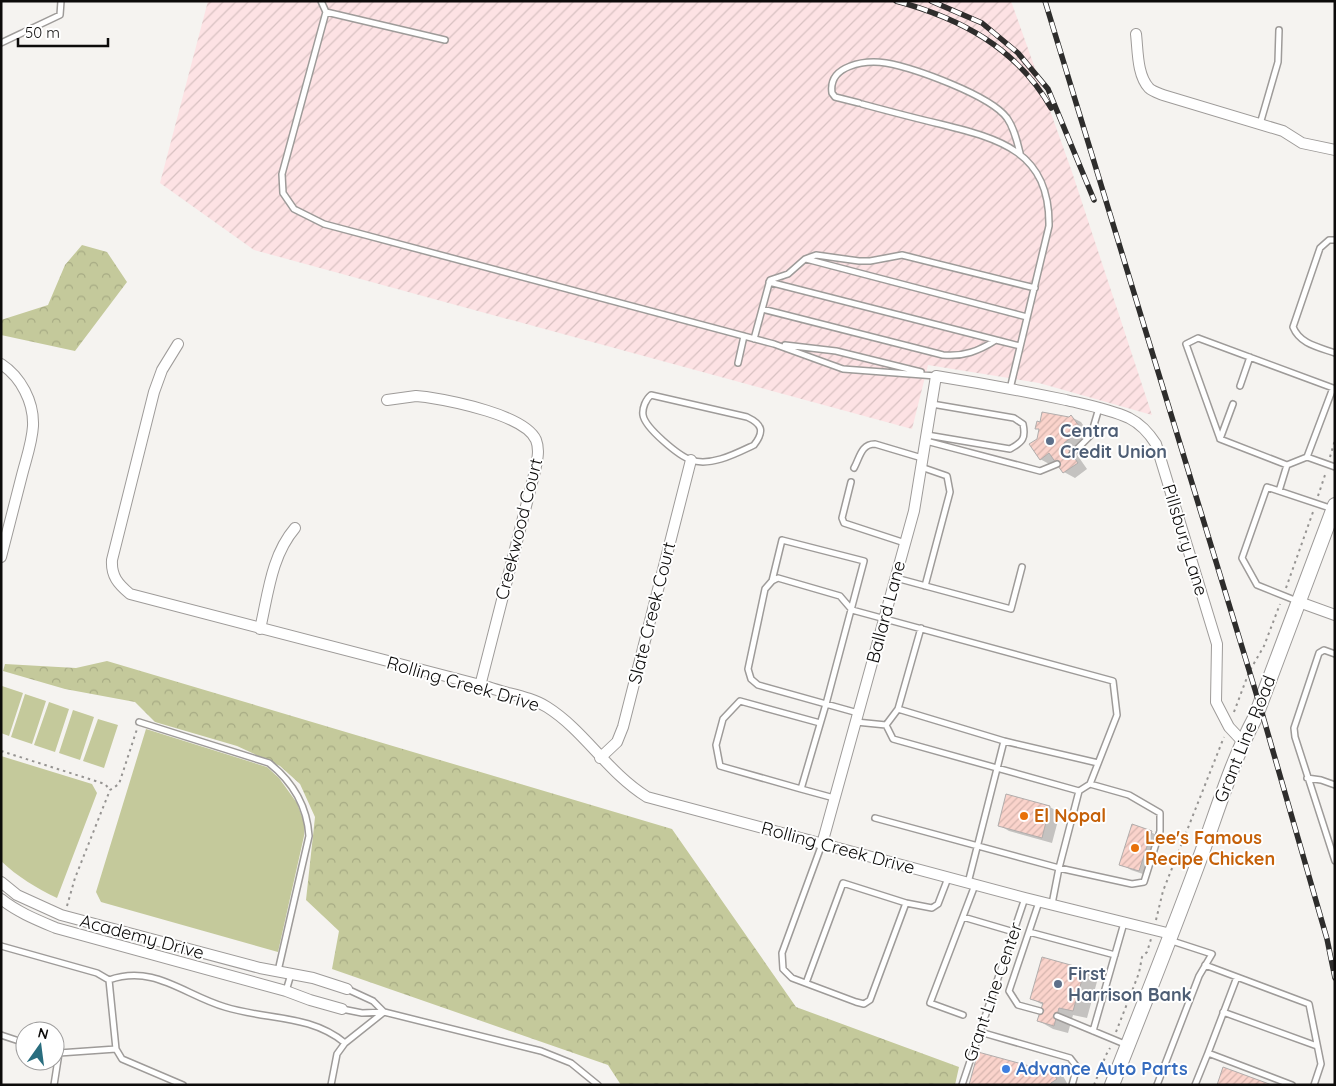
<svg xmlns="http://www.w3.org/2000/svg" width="1336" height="1086" font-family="Quicksand,sans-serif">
<defs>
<pattern id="industrial-furrows" width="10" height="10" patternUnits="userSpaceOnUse" patternTransform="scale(1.25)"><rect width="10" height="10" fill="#fde2e4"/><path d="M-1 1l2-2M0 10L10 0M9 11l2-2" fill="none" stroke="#d8c1c2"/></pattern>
<pattern id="forest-crowns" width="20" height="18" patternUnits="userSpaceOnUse" patternTransform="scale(1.25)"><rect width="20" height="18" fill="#c4c99b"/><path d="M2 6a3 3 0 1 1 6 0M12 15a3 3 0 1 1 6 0" fill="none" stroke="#a7ab84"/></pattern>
<pattern id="building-hatch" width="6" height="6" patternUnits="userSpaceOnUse" patternTransform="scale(1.25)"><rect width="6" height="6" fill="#fad3cb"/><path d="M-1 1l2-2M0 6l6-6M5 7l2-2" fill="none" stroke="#d5b4ad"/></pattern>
</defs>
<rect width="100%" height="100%" fill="#f5f3f0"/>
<!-- industrial -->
<path fill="url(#industrial-furrows)" d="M 208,1 L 1011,1 L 1072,172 L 1152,415 L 1039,383 L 928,365 L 912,429 L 254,250 L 160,183 Z"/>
<!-- forest -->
<path fill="url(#forest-crowns)" d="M 82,245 L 107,252 L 127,282 L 75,351 L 1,335 L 1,320 L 48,305 L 65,265 Z
M 107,661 L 672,829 L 796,1007 L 959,1067 L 955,1085 L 621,1085 L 608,1065 L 332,969 L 339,931 L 306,900 L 315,817 L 300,784 L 280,766 L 237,746 L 155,722 L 135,702 L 65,689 L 3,671 L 5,664 L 76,668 Z"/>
<!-- pitch -->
<path fill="#c4c99b" d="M 2,686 L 23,693 L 9,736 L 1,733 Z
M 25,694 L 46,701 L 32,744 L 11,737 Z
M 49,702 L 69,709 L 55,752 L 34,745 Z
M 73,710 L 94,717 L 80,760 L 59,753 Z
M 98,719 L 118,725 L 104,768 L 83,761 Z
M 146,729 L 267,767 L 279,778 L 297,803 L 305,825 L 304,836 L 278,952 L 101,902 L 96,892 Z
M 1,756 L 92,784 L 97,793 L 57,898 C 36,888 18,877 1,861 Z"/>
<!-- shadow -->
<path fill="#0003" d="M 1071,417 L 1081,422 L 1091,437 L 1073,449 L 1087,469 L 1075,478 L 1064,472 L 1056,461 L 1051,465 L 1040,459 L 1038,440 L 1040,430 L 1037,428 Z
M 1007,795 L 1050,807 L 1060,813 L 1052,843 L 1009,831 L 999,825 Z
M 1151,832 L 1161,838 L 1149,876 L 1131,870 L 1121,864 Z
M 1084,970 L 1098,978 L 1087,1018 L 1073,1015 L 1068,1033 L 1053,1029 L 1039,1021 L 1043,1005 L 1032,999 Z
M 1049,1068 L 1063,1076 L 1068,1085 L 971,1085 L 1044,1072 Z"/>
<!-- building -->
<path fill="url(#building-hatch)" stroke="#b1adac" d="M 1042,412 L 1069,417 L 1071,415 L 1082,430 L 1064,443 L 1078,463 L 1063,473 L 1049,453 L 1040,460 L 1029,444 L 1037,439 L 1039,429 L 1035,429 L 1037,421 L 1040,422 Z
M 1006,794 L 1050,806 L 1042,838 L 998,826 Z
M 1132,824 L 1152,831 L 1139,871 L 1119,865 Z
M 1042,957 L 1085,969 L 1073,1011 L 1059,1008 L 1054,1026 L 1037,1021 L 1043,1003 L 1030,999 Z
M 978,1052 L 1044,1070 L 1049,1067 L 1057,1079 L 1051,1083 L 1050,1085 L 969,1085 Z
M 1223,1067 L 1272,1085 L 1217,1085 Z"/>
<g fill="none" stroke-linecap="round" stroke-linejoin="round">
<defs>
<path id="lane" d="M 321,1 L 326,12 L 282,174 L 283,193 L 294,209 L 324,224 L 774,344 L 843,369 L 936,376
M 326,12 L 445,40
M 1,43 L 60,15 L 61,1
M 859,103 L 835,97 L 832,93 C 828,65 865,60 886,63 C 914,68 990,95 1007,118 C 1014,128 1017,141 1020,153
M 862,104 C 888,111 914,118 940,124 C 1001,139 1050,152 1049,226 L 1010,389
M 1260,124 L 1278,62 L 1279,30
M 1335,240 L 1329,240 L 1320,248 L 1293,327 C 1300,344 1318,347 1335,353
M 806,259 L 1027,317
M 769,282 L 996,340
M 762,309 L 943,355 C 963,357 979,351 996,340 L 1020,346
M 754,339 L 770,280 L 788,274 L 805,259 L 816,255 L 859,261 L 870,261 L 902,255 L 1035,288
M 785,345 L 836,351 L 921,372
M 738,363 L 744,336
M 1240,386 L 1250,357
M 651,395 L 747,417 C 762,424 765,431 754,445 C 737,453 711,467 691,460 C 679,456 645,428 643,415 C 642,408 646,399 651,395 Z
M 927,435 L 1010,449 C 1023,442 1026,438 1023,424 L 1014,418 L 932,404
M 1220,439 L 1233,404
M 926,441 L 1040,471 L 1057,464
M 1072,454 L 1091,435 L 1099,408
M 1307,457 L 1287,465 L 1220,439 L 1186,344 L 1198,338 L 1333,388 L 1307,457 L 1335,467
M 921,467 L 947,476 L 950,492 L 925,586
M 854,468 C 860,457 861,444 875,444 L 922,458
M 851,482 L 842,518 L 844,523 L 905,543
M 1279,491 L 1287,465
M 896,578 L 1011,609 L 1022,567
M 772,581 L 782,540 L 864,561 L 826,704 L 801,789 L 834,798
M 1297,601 L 1257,585 L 1242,558 L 1267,487 L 1333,509
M 1335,654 L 1324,650 L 1319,653 L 1294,728 L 1295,737 L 1335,861
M 898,709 L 921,628
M 858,713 L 758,685 L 751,679 L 748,669 L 765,589 L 772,581 L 778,578 L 840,596 L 852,610 L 1113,681 L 1117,715 L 1090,784 L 1129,795 L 1160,813 L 1160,831 L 1144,882 L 1132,884 L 1059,868 L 1052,904
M 139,722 L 269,763 C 293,782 307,805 309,836 L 278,971
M 856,722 L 886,725 L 898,709 L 1004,741 L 968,883
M 886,725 L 893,739 L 1079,791
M 1004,741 L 1098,763
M 1307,778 L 1321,780 L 1335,785
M 801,789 L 720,766 L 716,745 L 723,719 L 740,701 L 820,723
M 875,818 L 1059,868 L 1079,791 L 1090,784
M 822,844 L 782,953 L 783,969 L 792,978 L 856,1002 L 864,1004 L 870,1000 L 906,903 L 932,908 L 938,904 L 948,878
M 1039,902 L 1009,991 L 1018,1005 L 1040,1011
M 963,917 L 1014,932
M 1029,932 L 1115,955
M 1,946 L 97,973 L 109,980
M 1205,965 L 1309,1004 L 1321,1064 L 1314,1085
M 806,983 L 843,883 L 906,903
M 347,989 L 373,1001 L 384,1012
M 286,991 L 291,974
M 342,1009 L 362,1013 L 384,1012 L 541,1051 L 571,1063 L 598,1085
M 1223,1012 L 1317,1046
M 963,1015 L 930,1003 L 975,885
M 1057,1016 L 1127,1045
M 1093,1031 L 1124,923
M 980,1032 L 1070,1058 L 1077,1067 L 1072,1085
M 1,1035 L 25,1043
M 55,1052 L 59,1053 L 116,1049
M 1208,1053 L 1237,977
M 54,1085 L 59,1053
M 183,1085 L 122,1059 L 116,1049 L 109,980 C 154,964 184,995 225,1007 C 266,1020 310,1014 345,1043 L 384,1012
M 331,1085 L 337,1054 L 345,1043
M 962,1085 L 1025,898
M 1157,1085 L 1199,976 L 1212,954 L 1169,940
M 1195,1085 L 1208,1053 L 1292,1085"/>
<path id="street" d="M 1136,34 C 1138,51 1137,75 1149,88 C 1152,91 1158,93 1163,95 L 1283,131 L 1302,143 L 1335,150
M 178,344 L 162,370 L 154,392 L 112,560 C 111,576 118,584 130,594 L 488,687 C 507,694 530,696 547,707 C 585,731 607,772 647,797 L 1025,898 L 1171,934
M 1,364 C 21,377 34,402 33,426 C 32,443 26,459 22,475 C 15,502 8,530 1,557
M 387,400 L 416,396 L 426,397 C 452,401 525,415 536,440 C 540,450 537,461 535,471 L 480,686
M 1299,602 L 1335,615
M 260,629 C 268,595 271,556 295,528
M 600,758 L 617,742 L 623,727 L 691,460
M 822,844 L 914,511 L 936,376 C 980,383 1023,391 1066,400 C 1087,405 1109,409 1129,418 C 1141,424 1149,433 1156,444 L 1217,644 L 1216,702 L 1229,727 L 1243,742
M 1,882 L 17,895 L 61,915 L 260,968 L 313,978 L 347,989
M 1,899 C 17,912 37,920 56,928 L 286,991 L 310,1000 L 342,1009"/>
<path id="secondary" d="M 1112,1085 C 1141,1012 1170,939 1197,866 C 1216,816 1230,765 1255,718 L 1335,505"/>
</defs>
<!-- lane casing -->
<use href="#lane" stroke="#9e9b99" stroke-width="8"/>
<!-- street casing -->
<use href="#street" stroke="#9e9b99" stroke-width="12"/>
<!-- secondary casing -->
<use href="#secondary" stroke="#9e9b99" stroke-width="16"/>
<!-- path -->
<path stroke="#969492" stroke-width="2" stroke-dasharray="2.5 4" stroke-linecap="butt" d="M 1330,457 L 1335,440
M 1318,496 L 1326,472
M 1286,588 L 1313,512
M 1234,712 L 1249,672 L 1264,646 L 1280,604
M 1,751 L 105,784 L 110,790
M 67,906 L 75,878 L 110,790 L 119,784 L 137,729
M 1156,920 L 1163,891 L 1224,737
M 1116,1032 L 1139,973 L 1142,957 L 1147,952 L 1151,939
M 1094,1085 L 1106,1055 L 1110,1048"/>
<!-- lane -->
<use href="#lane" stroke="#fff" stroke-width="5"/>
<!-- street -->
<use href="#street" stroke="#fff" stroke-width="10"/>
<!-- secondary -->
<use href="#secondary" stroke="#fff" stroke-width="14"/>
<defs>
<path id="rail" d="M 896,1 C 960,18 1017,48 1051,108
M 931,1 L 982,23 L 1018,53 L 1048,89 L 1094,200
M 1045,1 L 1260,706 L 1327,939 L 1335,978"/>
</defs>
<!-- rail casing -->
<use href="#rail" stroke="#2e2d2c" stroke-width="5.5"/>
<!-- rail -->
<use href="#rail" stroke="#fff" stroke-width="4" stroke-dasharray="11" stroke-linecap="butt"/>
</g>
<!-- markers -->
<g fill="#5c6f8a" stroke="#fff" stroke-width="2">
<circle cx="1050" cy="441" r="5"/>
<circle cx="1058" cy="984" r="5"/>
</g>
<g fill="#e8710a" stroke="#fff" stroke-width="2">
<circle cx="1024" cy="816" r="5"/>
<circle cx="1135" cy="848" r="5"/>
</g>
<circle fill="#3f7fe0" stroke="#fff" stroke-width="2" cx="1006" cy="1069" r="5"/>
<g text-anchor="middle" stroke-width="4" stroke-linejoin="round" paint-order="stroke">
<!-- service labels -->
<g font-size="18" font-weight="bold" fill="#4e5e75" stroke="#fff" text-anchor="start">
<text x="1060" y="437">Centra<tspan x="1060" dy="21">Credit Union</tspan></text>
<text x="1068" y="980">First<tspan x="1068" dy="21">Harrison Bank</tspan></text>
</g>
<!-- street labels -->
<g font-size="18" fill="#0c0b0a" stroke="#fff">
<text transform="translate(519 529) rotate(-76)" y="6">Creekwood Court</text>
<text transform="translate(1185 540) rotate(73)" y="6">Pillsbury Lane</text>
<text transform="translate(886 612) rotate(-75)" y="6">Ballard Lane</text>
<text transform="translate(652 613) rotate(-76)" y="6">Slate Creek Court</text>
<text transform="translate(463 684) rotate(16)" y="6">Rolling Creek Drive</text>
<text transform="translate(1245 739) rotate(-68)" y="6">Grant Line Road</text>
<text transform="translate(838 848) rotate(15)" y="6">Rolling Creek Drive</text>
<text transform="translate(142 937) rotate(15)" y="6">Academy Drive</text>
<text transform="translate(993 992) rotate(-71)" y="6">Grant Line Center</text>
</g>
<!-- food labels -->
<g font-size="18" font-weight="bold" fill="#c56008" stroke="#fff" text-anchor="start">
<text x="1034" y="822">El Nopal</text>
<text x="1145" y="844">Lee's Famous<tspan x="1145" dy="21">Recipe Chicken</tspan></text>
</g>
<!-- shop labels -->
<g font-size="18" font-weight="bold" fill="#366cbe" stroke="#fff" text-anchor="start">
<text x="1016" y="1075">Advance Auto Parts</text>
</g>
</g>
<!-- border -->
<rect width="1336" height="1086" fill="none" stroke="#0c0b0a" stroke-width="5"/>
<!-- north arrow -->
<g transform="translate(40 1046) rotate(14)"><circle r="24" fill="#ffffff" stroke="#9e9d9d"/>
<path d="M0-4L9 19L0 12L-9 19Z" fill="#296d7e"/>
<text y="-8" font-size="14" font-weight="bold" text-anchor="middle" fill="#0c0b0a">N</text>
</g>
<!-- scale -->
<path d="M18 38v8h90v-8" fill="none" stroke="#0c0b0a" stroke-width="2.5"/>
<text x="25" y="38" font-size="15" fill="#0c0b0a" stroke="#ffffff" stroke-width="4" paint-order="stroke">50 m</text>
</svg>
